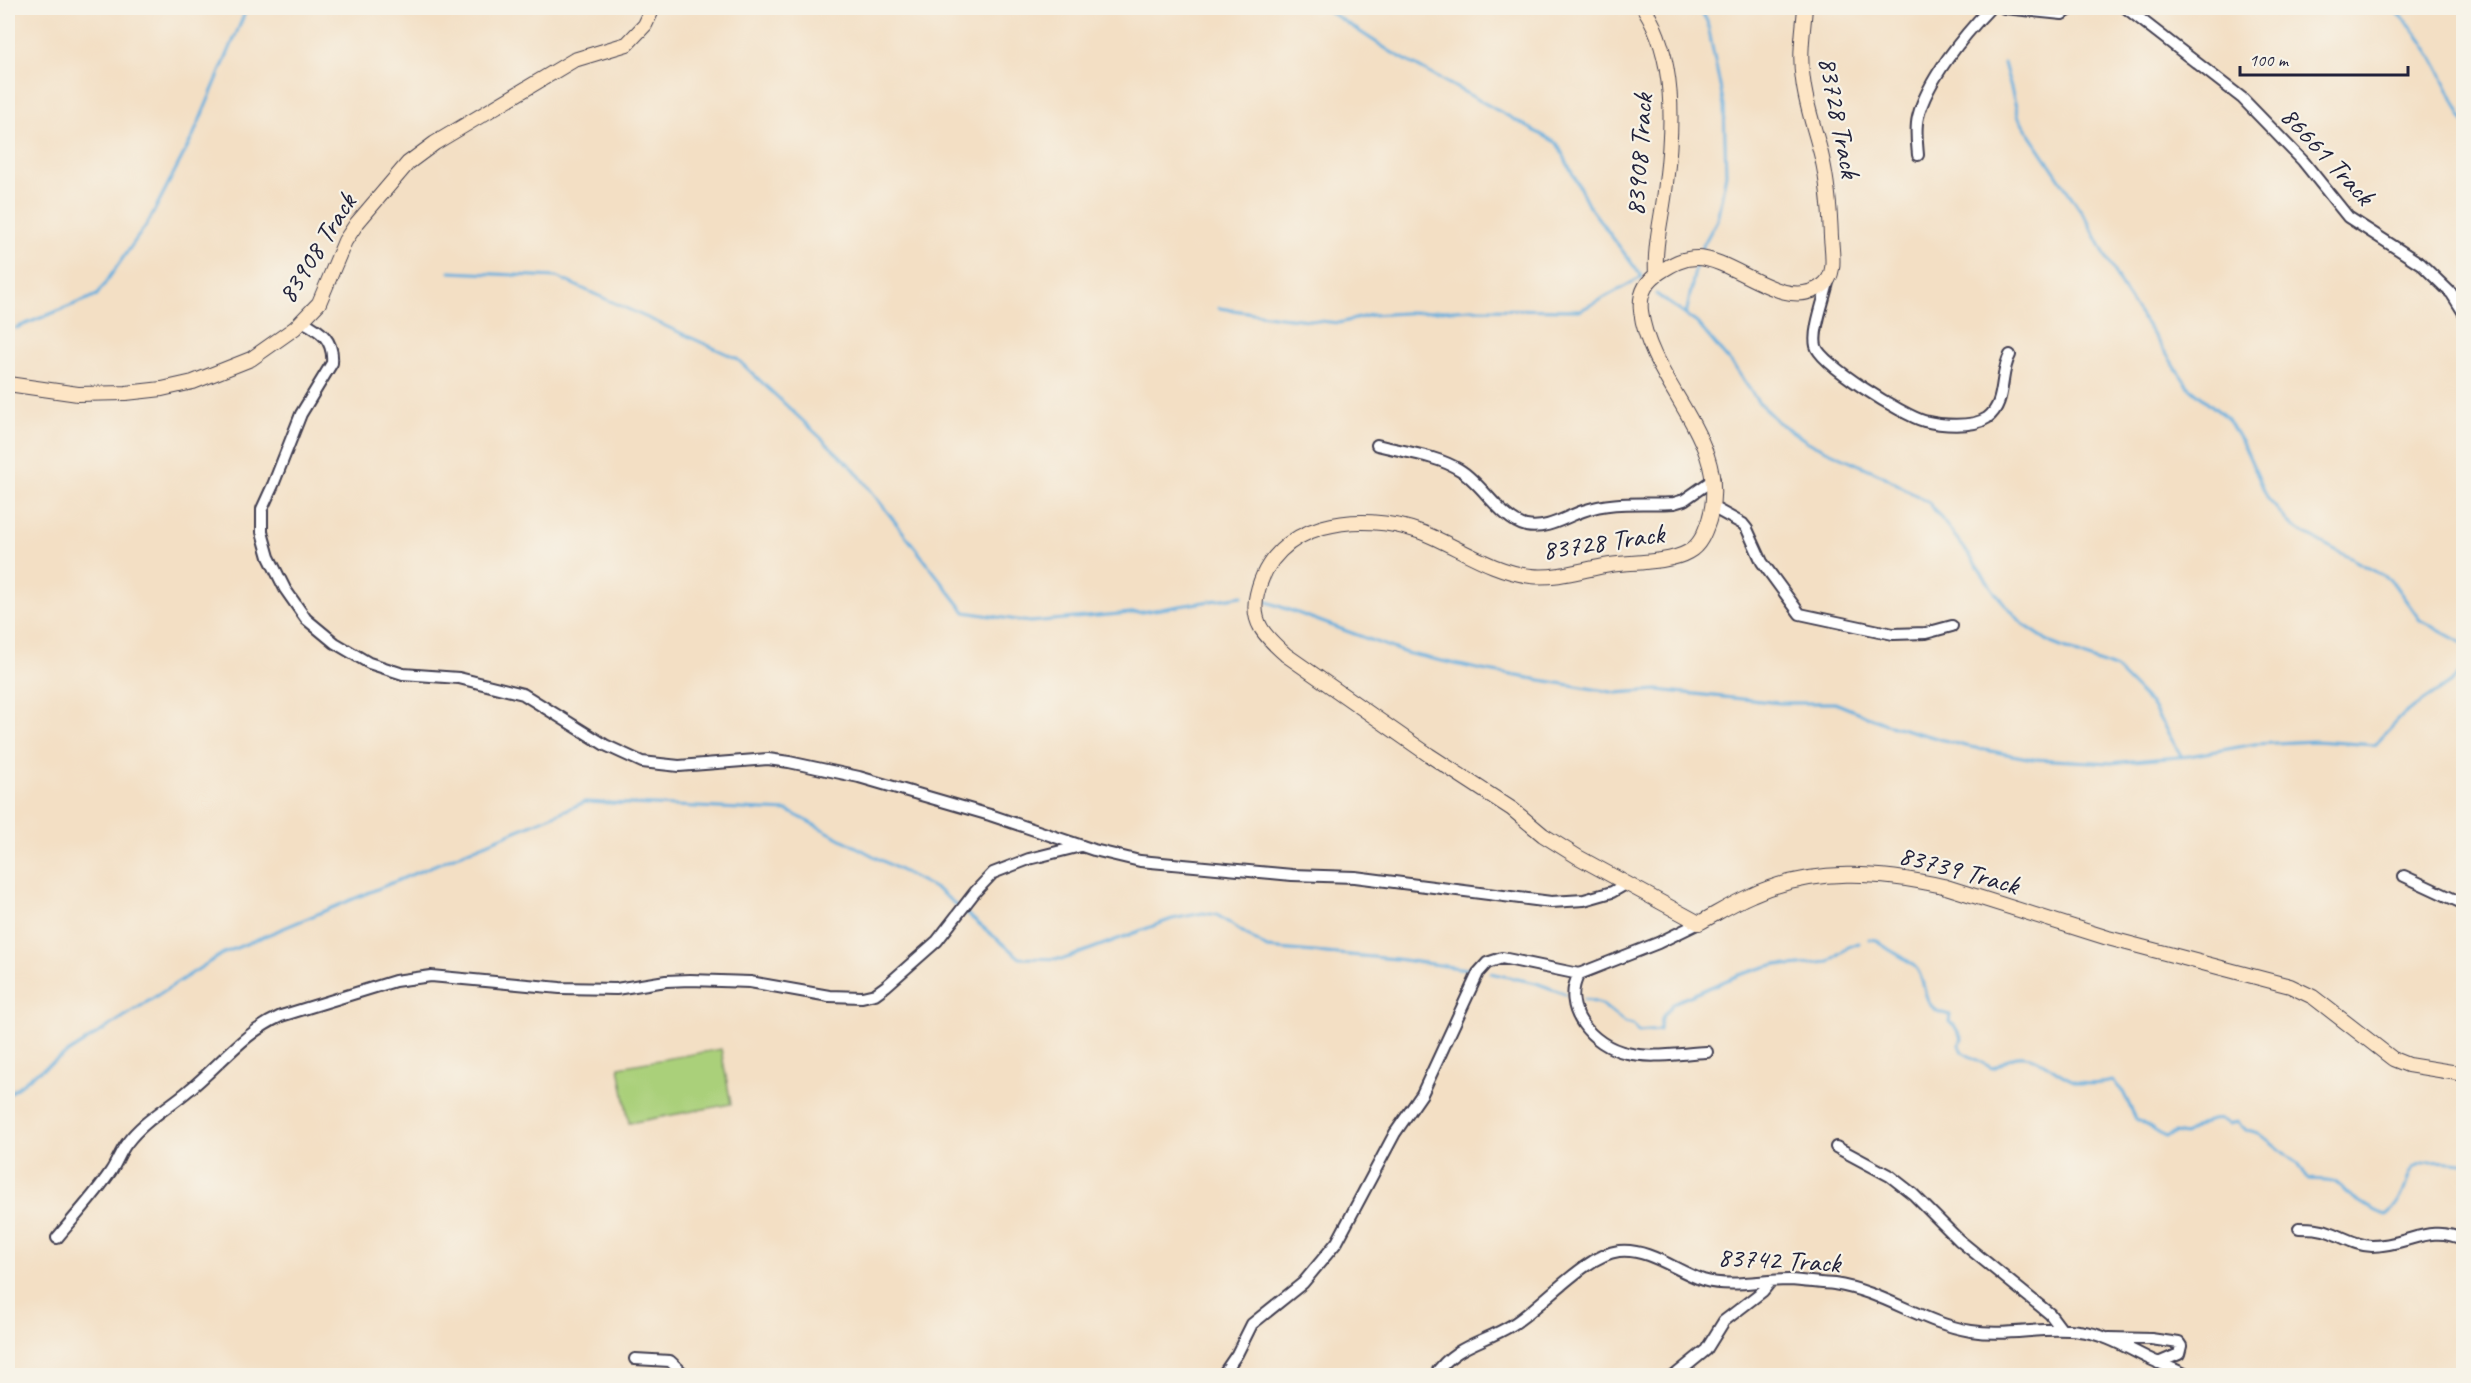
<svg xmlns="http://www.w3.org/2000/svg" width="2471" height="1383" font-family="Caveat,sans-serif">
<rect width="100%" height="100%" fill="#f7f3e8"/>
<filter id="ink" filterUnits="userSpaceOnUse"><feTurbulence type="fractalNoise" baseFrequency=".0167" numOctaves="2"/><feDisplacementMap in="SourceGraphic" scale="12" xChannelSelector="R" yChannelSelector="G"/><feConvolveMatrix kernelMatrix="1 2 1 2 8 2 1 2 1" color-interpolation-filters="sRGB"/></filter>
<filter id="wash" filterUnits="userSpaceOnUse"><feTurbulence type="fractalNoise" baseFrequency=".008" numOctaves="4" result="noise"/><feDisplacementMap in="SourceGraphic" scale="24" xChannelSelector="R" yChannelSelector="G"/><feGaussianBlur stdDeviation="1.35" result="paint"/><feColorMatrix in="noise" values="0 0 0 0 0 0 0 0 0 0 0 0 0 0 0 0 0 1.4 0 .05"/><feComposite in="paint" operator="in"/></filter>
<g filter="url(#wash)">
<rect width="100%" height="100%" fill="#f3dfc4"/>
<!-- green -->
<path fill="#aad07a" stroke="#66795a" stroke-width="1.5" d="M 721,1049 L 731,1104 L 629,1123 L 619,1067 Z"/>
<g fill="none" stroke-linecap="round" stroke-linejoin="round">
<!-- stream -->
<path stroke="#66aedd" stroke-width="3" d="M 1699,8 L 1707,21 L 1724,106 L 1726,174 L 1717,220 L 1700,251
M 2391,8 C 2428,37 2444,80 2464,122
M 8,10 L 17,8
M 2004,63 L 2019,118 L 2087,220 L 2125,293 L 2188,386 L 2228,419 L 2247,452 L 2268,499 L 2293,527 L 2391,580 L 2420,620 L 2464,644
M 450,272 L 557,277 L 736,358 L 854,469 L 965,612 L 1030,622 L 1142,612 L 1242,596
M 1656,294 L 1697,323 L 1736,369 L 1758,402 L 1778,422 L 1808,442 L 1882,475 L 1929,503 L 1968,553 L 1996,594 L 2023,624 L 2051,643 L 2116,669 L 2151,704 L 2182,757
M 1219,308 L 1280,317 L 1339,323 L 1371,315 L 1472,309 L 1581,310 L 1642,277 L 1589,206 L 1557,143 L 1391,52 L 1324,8
M 1686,315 L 1696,265
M 16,328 L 97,295 L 149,221 L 193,136 L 247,8
M 1265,601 L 1406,653 L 1482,670 L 1617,693 L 1657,690 L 1780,703 L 1835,703 L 1886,724 L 1965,746 L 2033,759 L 2111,763 L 2189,756 L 2255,744 L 2315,741 L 2375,745 L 2405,713 L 2451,682 L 2464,669
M 1869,939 L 1877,940 C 1888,952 1904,955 1916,968 C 1926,979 1922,1001 1936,1010 C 1940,1013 1946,1014 1950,1015 L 1949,1022 L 1954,1025 L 1962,1039 L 1959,1045 L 1962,1052 L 1992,1068 C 2002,1066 2006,1057 2017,1056 C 2042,1053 2057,1078 2080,1083 C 2087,1085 2105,1083 2113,1081 L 2123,1092 L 2136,1119 L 2165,1137 L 2175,1133 L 2185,1135 C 2197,1125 2216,1113 2229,1124 L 2237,1121 L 2247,1131 C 2263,1133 2278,1148 2290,1158 C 2292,1160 2295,1161 2298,1163 C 2302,1168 2304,1174 2308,1179 C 2316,1180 2325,1179 2333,1181 C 2340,1184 2342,1190 2348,1194 C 2356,1200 2376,1213 2386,1215 C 2425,1183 2385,1154 2464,1163
M 1490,973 L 1536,983 L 1566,994
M 1584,999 L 1601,1004 L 1625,1023 L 1633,1025 L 1638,1032 L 1659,1030 L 1662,1018 L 1673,1003 L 1739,975 L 1762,968 L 1776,964 L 1791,966 L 1829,962 L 1848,947 L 1859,943
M 8,1095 L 33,1075 L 222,954 L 585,802 L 788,811 L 938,890 L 1020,958 L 1064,959 L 1172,919 L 1203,913 L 1217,915 L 1267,948 L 1396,959 L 1474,970"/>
</g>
</g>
<g filter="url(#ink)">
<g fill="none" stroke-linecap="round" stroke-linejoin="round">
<defs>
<path id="street" d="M 2004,8 L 2062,14 L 2073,8
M 2126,8 L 2242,98 L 2303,161 L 2348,217 L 2421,264 L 2452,294 L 2464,313
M 1918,155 C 1917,143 1915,129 1918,117 C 1927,80 1964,35 1990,8
M 1829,278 C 1826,295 1812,330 1816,346 C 1820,364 1904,416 1924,421 C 1940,425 1972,428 1987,418 C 2007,404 1999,374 2010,355
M 302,321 C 321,331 334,340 332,363 L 301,414 L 273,485 L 262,509 L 262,532 L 269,557 L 285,589 L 306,619 L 335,643 L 369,663 L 403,674 L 459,678 L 523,694 L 605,745 L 642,762 L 679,766 L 768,759 L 789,762 L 859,777 L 990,815 L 1094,850 L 1140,861 L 1292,875 L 1355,877 L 1551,902 L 1584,900 L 1612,892 L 1626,884
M 1377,445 C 1404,452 1436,455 1460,470 C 1482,483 1501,520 1526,526 C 1547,530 1565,517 1583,511 C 1614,500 1643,505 1674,503 L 1684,500 L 1714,479
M 1712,507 L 1743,524 L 1747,529 L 1762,562 L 1800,614 L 1893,634 L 1926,633 L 1952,626
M 2404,876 L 2464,904
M 1699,923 L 1658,943 L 1579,974 C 1560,1008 1592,1046 1627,1053 C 1652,1059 1682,1053 1707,1052
M 1836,1147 L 1890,1176 L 1913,1194 L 1959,1240 L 2050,1314 L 2062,1330
M 2299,1228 C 2310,1228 2321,1228 2332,1233 C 2345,1238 2358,1246 2372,1246 C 2407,1246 2429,1223 2464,1240
M 57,1238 C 75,1216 95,1195 111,1171 C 117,1162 120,1152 127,1143 C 143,1121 168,1108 189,1090 C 220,1065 243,1033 281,1016 L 395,981 L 431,976 L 560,988 L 616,989 L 666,981 L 690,980 L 750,982 L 829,996 L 862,997 L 875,994 L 886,986 L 937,941 L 975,892 L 993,873 L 1029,859 L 1081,846
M 2109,1338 L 2151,1339 L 2179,1343 L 2181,1346 L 2179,1354 L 2158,1363
M 635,1359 L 670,1361 L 686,1376
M 1222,1376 L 1237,1354 L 1252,1324 L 1303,1283 L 1337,1242 L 1395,1133 L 1422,1094 L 1478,973 L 1487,963 L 1502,958 L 1579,974
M 1434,1376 C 1456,1344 1481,1344 1512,1325 C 1543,1306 1585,1255 1619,1251 C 1649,1248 1676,1271 1703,1280 C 1730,1288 1762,1280 1789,1280 C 1804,1281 1820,1283 1834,1284 C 1883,1291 1922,1323 1971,1331 C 2007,1337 2043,1326 2079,1331 C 2105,1334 2127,1348 2150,1359 C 2163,1365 2176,1369 2188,1376
M 1674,1376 L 1706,1350 L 1724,1321 L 1763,1291 L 1771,1281"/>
<path id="secondary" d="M 1644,8 C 1676,58 1673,126 1666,183 C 1663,214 1654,243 1656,275
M 1805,8 C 1803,32 1799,56 1803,80 C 1806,107 1816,132 1822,158 C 1828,184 1830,210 1831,237 C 1832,253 1837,276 1822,286 C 1783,313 1734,258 1697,258 C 1683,258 1672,264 1660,272 C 1646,281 1639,294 1641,311 C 1650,385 1733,442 1709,520 C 1705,532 1700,546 1688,552 C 1669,563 1632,562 1610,565 C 1584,569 1558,579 1531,576 C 1492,572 1457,546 1421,532 C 1360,510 1273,521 1257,594 C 1250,623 1266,637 1286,655 L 1429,755 L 1512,809 L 1543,835 L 1578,857 L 1699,923 C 1716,914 1733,903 1752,895 C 1813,867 1880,872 1943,886 L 2108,938 L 2290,986 L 2313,997 L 2393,1059 L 2408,1065 L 2464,1074
M 8,384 L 78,394 L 126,393 L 162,389 L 193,382 L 251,359 L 295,328 L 319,303 L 345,241 L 357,223 L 408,163 L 435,143 L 574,60 L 627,44 L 645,25 L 653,8"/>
</defs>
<!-- street casing -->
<use href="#street" stroke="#413e50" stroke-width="14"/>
<!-- secondary casing -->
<use href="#secondary" stroke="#413e50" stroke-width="16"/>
<!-- street -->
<use href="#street" stroke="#fff" stroke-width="10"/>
<!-- secondary -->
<use href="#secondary" stroke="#fde5c5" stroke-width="14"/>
</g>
</g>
<g text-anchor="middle" stroke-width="4.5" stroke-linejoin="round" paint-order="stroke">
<!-- street labels -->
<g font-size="28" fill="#22223b" stroke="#f7f3e8">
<text transform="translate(1840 117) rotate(79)" y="10">83728 Track</text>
<text transform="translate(1638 155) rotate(-86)" y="10">83908 Track</text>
<text transform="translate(2328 155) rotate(47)" y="10">86661 Track</text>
<text transform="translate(316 248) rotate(-58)" y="10">83908 Track</text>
<text transform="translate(1603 541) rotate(-8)" y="10">83728 Track</text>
<text transform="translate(1959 869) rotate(15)" y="10">83739 Track</text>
<text transform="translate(1779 1259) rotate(3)" y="10">83742 Track</text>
</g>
</g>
<!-- margin -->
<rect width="2471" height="1383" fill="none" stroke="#f7f3e8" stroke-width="30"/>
<!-- scale -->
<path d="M2240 66v9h168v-9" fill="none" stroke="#22223b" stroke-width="3"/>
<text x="2249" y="66" font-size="18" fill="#22223b" stroke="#f7f3e8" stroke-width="4.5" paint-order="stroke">100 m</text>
</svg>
